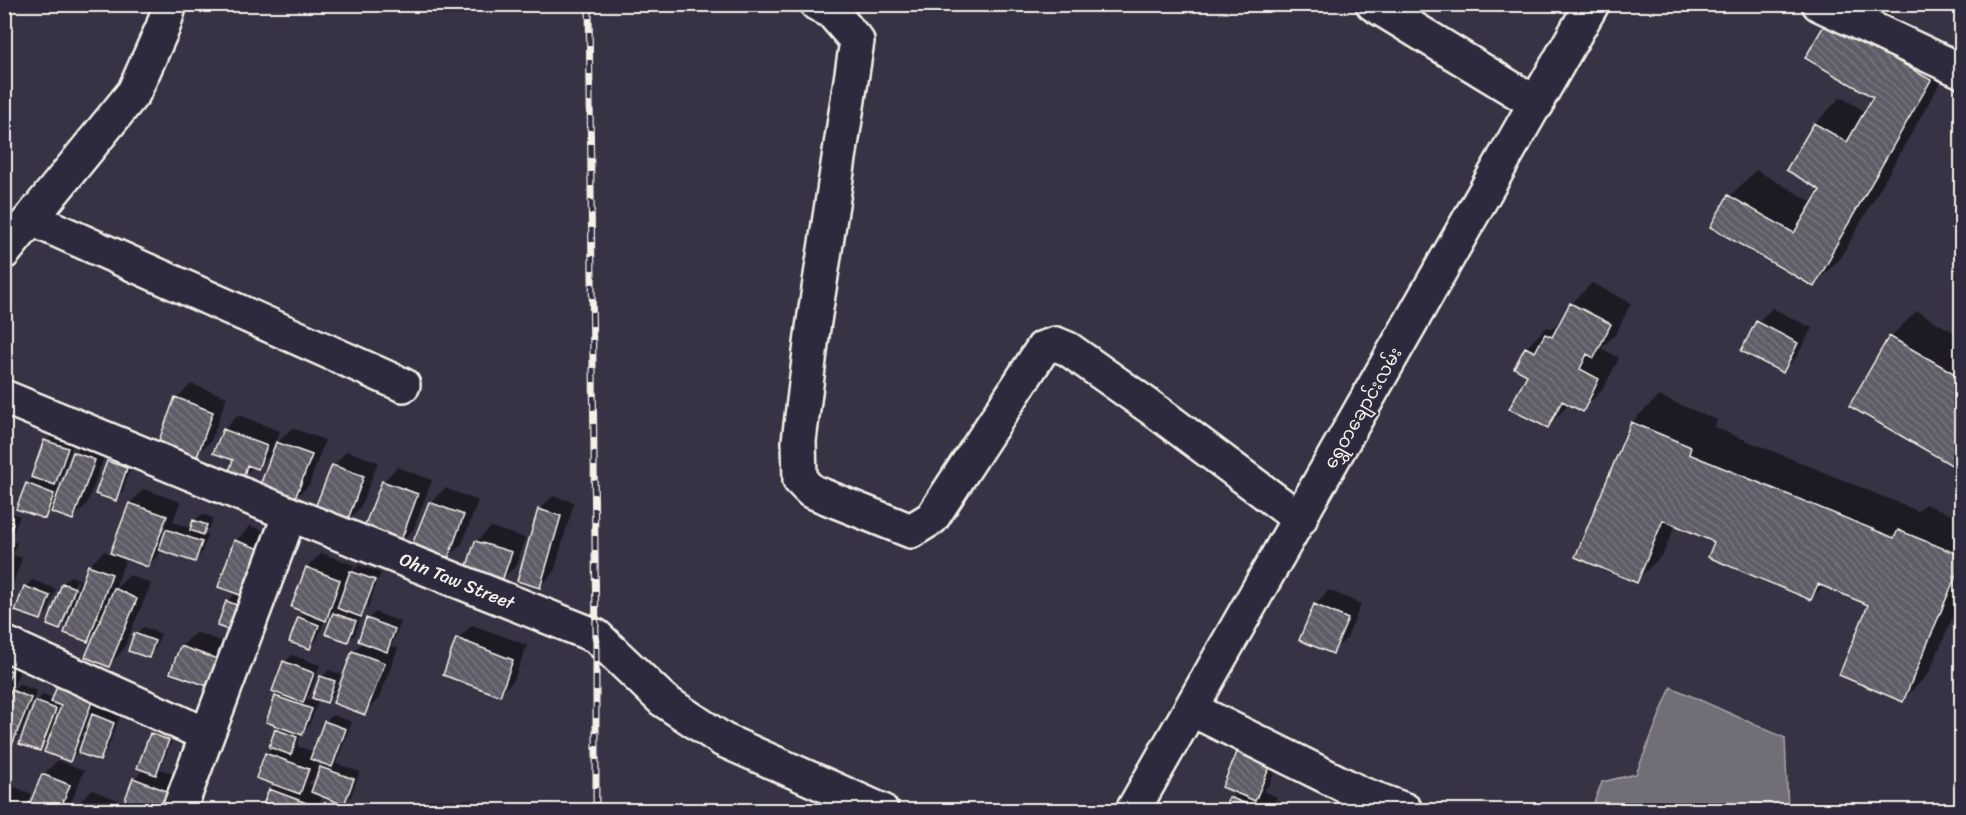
<svg xmlns="http://www.w3.org/2000/svg" width="1966" height="815" font-family="Sriracha,'Noto Sans Myanmar',sans-serif">
<defs>
<pattern id="building-back-hatch" width="6" height="6" patternUnits="userSpaceOnUse" patternTransform="scale(1.5)"><rect width="6" height="6" fill="#5f5c67"/><path d="M-1 5l2 2M0 0l6 6M5-1l2 2" fill="none" stroke="#77747d"/></pattern>
</defs>
<rect width="100%" height="100%" fill="#373244"/>
<filter id="ink" filterUnits="userSpaceOnUse"><feTurbulence type="fractalNoise" baseFrequency=".0167" numOctaves="2"/><feDisplacementMap in="SourceGraphic" scale="12" xChannelSelector="R" yChannelSelector="G"/><feConvolveMatrix kernelMatrix="1 2 1 2 8 2 1 2 1" color-interpolation-filters="sRGB"/></filter>
<g filter="url(#ink)">
<!-- water -->
<path fill="#726e77" stroke="#a6a2a4" stroke-width="1.5" d="M 1671,687 L 1785,738 L 1788,810 L 1591,810 L 1602,782 L 1636,774 Z"/>
<!-- shadow -->
<path fill="#0007" fill-rule="evenodd" d="M 1845,4 L 1873,4 L 1957,53 L 1840,259 L 1813,285 L 1730,196 L 1756,170 L 1814,203 L 1822,189 L 1815,124 L 1841,97 L 1866,112 L 1875,97 Z
M 1592,283 L 1631,303 L 1615,335 L 1601,348 L 1619,358 L 1603,389 L 1582,410 L 1570,403 L 1548,426 L 1529,374 L 1526,348 L 1547,327 L 1552,329 L 1564,317 L 1571,304 Z
M 1772,308 L 1812,328 L 1797,356 L 1783,371 L 1758,322 Z
M 1917,311 L 1962,337 L 1962,470 L 1890,337 Z
M 191,384 L 227,397 L 211,441 L 196,455 L 177,398 Z
M 1659,396 L 1717,420 L 1714,427 L 1918,511 L 1925,504 L 1962,519 L 1962,596 L 1929,673 L 1903,700 L 1870,604 L 1824,585 L 1811,599 L 1716,541 L 1676,524 L 1663,554 L 1636,581 L 1632,422 Z
M 238,415 L 280,431 L 275,445 L 292,428 L 325,440 L 309,485 L 294,499 L 275,451 L 258,467 L 254,466 L 242,478 L 224,430 Z
M 53,434 L 74,441 L 62,476 L 54,484 L 62,487 L 74,453 L 89,438 L 108,446 L 87,504 L 73,518 L 51,511 L 45,517 L 27,484 L 35,476 L 46,441 Z
M 347,451 L 378,462 L 361,506 L 347,521 L 333,466 Z
M 115,454 L 133,461 L 122,492 L 115,499 L 97,493 L 108,461 Z
M 397,467 L 432,480 L 413,530 L 398,545 L 383,482 Z
M 445,488 L 478,501 L 462,544 L 447,559 L 430,503 Z
M 144,489 L 180,502 L 173,522 L 192,529 L 195,521 L 202,514 L 213,518 L 210,527 L 203,533 L 208,535 L 201,554 L 194,561 L 162,551 L 148,566 L 126,558 L 115,589 L 130,575 L 151,584 L 123,650 L 109,665 L 98,630 L 87,640 L 71,617 L 60,628 L 49,624 L 63,583 L 70,576 L 84,581 L 89,566 L 104,551 L 111,554 L 130,503 ZM 76,580 L 79,581 L 65,622 L 61,622 Z
M 553,496 L 574,502 L 554,572 L 540,586 L 539,510 Z
M 4,510 L 20,516 L 12,535 L 8,539 L 17,543 L 13,555 L 22,558 L 12,587 L 4,594 Z
M 250,526 L 285,539 L 255,598 L 236,541 Z
M 491,527 L 525,538 L 517,565 L 502,579 L 476,542 Z
M 322,553 L 354,565 L 351,572 L 359,565 L 381,573 L 378,580 L 353,571 L 353,574 L 377,582 L 368,608 L 362,614 L 355,634 L 348,641 L 327,633 L 336,608 L 325,619 L 317,640 L 310,648 L 300,618 L 306,612 L 307,567 Z
M 32,580 L 56,589 L 48,611 L 41,619 L 25,587 Z
M 1329,590 L 1361,604 L 1347,638 L 1332,652 L 1315,605 Z
M 234,595 L 257,603 L 248,626 L 227,602 Z
M 375,612 L 401,622 L 391,646 L 398,648 L 379,698 L 365,713 L 353,652 L 363,642 L 368,619 Z
M 472,625 L 527,645 L 514,680 L 499,694 L 458,639 Z
M 143,627 L 161,634 L 155,649 L 148,656 L 136,634 Z
M 196,632 L 242,649 L 233,674 L 181,647 Z
M 4,648 L 25,657 L 11,692 L 19,684 L 37,691 L 19,736 L 11,743 L 4,740 Z
M 292,655 L 320,665 L 310,694 L 306,698 L 318,702 L 309,726 L 301,734 L 297,746 L 314,752 L 325,722 L 333,715 L 352,722 L 338,759 L 335,763 L 360,772 L 351,796 L 344,803 L 323,795 L 317,810 L 262,810 L 270,790 L 276,784 L 266,754 L 274,747 L 276,730 L 281,726 L 268,721 L 276,697 L 280,693 L 285,662 ZM 320,761 L 325,763 L 321,767 L 314,786 L 308,784 L 314,778 Z
M 329,670 L 341,674 L 334,694 L 327,701 L 314,697 L 322,677 Z
M 73,672 L 107,685 L 98,707 L 120,716 L 106,752 L 99,759 L 79,751 L 70,760 L 51,738 L 39,749 L 36,702 L 43,695 L 54,699 L 59,687 Z
M 158,727 L 175,733 L 160,769 L 187,779 L 171,810 L 141,810 L 125,804 L 134,779 L 145,769 L 151,734 Z
M 1285,750 L 1269,785 L 1263,791 L 1277,797 L 1271,810 L 1225,810 L 1230,798 Z
M 58,760 L 84,771 L 68,810 L 4,810 L 4,794 L 12,786 L 35,795 L 43,775 Z
M 92,790 L 118,800 L 114,810 L 75,810 L 77,804 Z
M 465,799 L 506,808 L 505,810 L 454,810 Z
M 517,809 L 543,809 L 543,810 L 515,810 Z"/>
<!-- building -->
<path fill="url(#building-back-hatch)" stroke="#f4f1e8" stroke-width="1.5" d="M 1827,20 L 1931,80 L 1831,254 L 1832,255 L 1814,287 L 1710,227 L 1728,195 L 1794,233 L 1820,190 L 1786,170 L 1814,123 L 1847,142 L 1873,97 L 1805,58 Z
M 1962,211 L 1962,234 L 1952,228 Z
M 1570,303 L 1611,324 L 1594,358 L 1587,354 L 1580,369 L 1599,379 L 1583,412 L 1562,401 L 1548,428 L 1509,409 L 1527,375 L 1514,368 L 1525,347 L 1535,352 L 1545,334 L 1552,337 Z
M 1756,321 L 1798,343 L 1783,373 L 1741,351 Z
M 1889,336 L 1962,378 L 1962,471 L 1849,406 Z
M 175,397 L 213,412 L 197,457 L 158,443 Z
M 1631,422 L 1691,447 L 1689,454 L 1894,538 L 1898,530 L 1962,556 L 1962,561 L 1903,702 L 1839,675 L 1868,605 L 1818,584 L 1811,600 L 1708,557 L 1714,542 L 1663,520 L 1637,583 L 1575,557 Z
M 223,429 L 267,446 L 258,469 L 247,465 L 243,480 L 228,474 L 233,460 L 213,453 Z
M 44,440 L 68,448 L 55,485 L 31,477 Z
M 276,442 L 312,455 L 294,501 L 259,488 Z
M 73,452 L 95,460 L 73,520 L 51,512 Z
M 107,461 L 127,468 L 116,501 L 95,494 Z
M 332,465 L 364,476 L 347,522 L 314,510 Z
M 382,481 L 418,494 L 399,546 L 362,532 Z
M 26,483 L 54,494 L 45,519 L 16,509 Z
M 429,502 L 464,515 L 447,561 L 411,547 Z
M 129,503 L 167,516 L 148,567 L 110,553 Z
M 538,509 L 561,516 L 540,588 L 517,581 Z
M 4,520 L 13,523 L 6,544 L 4,543 Z
M 193,520 L 207,525 L 203,535 L 190,530 Z
M 166,529 L 202,542 L 195,562 L 159,550 Z
M 234,540 L 272,553 L 255,600 L 218,587 Z
M 475,541 L 512,552 L 502,581 L 466,569 Z
M 4,547 L 11,550 L 6,563 L 4,563 Z
M 88,565 L 112,574 L 88,642 L 64,633 Z
M 306,567 L 340,580 L 326,621 L 291,607 Z
M 350,571 L 375,580 L 361,617 L 337,608 Z
M 62,583 L 75,588 L 60,630 L 47,625 Z
M 24,586 L 50,596 L 41,620 L 15,611 Z
M 114,588 L 137,599 L 109,667 L 85,657 Z
M 226,601 L 251,610 L 242,635 L 217,626 Z
M 1314,604 L 1348,619 L 1333,654 L 1299,640 Z
M 333,613 L 356,621 L 348,642 L 325,634 Z
M 298,617 L 319,625 L 310,649 L 289,642 Z
M 366,618 L 395,629 L 387,652 L 358,641 Z
M 134,633 L 155,641 L 149,658 L 128,651 Z
M 456,638 L 513,660 L 500,696 L 443,675 Z
M 180,646 L 229,663 L 219,690 L 170,673 Z
M 352,651 L 385,663 L 365,715 L 333,703 Z
M 283,661 L 314,673 L 303,703 L 272,691 Z
M 4,668 L 12,671 L 4,689 Z
M 320,676 L 335,681 L 327,703 L 312,698 Z
M 57,686 L 93,699 L 70,762 L 44,752 L 61,706 L 51,702 Z
M 11,690 L 31,698 L 12,745 L 4,742 L 4,705 Z
M 275,696 L 312,709 L 302,735 L 266,722 Z
M 35,701 L 56,709 L 40,751 L 19,744 Z
M 92,714 L 114,723 L 100,761 L 78,753 Z
M 324,721 L 346,729 L 332,767 L 310,759 Z
M 275,729 L 297,737 L 291,755 L 269,747 Z
M 150,733 L 169,740 L 156,775 L 137,768 Z
M 1238,750 L 1271,764 L 1255,801 L 1222,787 Z
M 265,753 L 309,769 L 300,794 L 256,778 Z
M 320,767 L 354,779 L 344,805 L 311,792 Z
M 42,774 L 70,785 L 60,810 L 27,810 Z
M 133,778 L 174,794 L 167,810 L 137,810 L 123,805 Z
M 269,789 L 312,805 L 310,810 L 261,810 Z
M 1229,797 L 1262,810 L 1223,810 Z
M 4,803 L 21,810 L 4,810 Z
M 76,803 L 95,810 L 74,810 Z"/>
<g fill="none" stroke-linecap="round" stroke-linejoin="round">
<defs>
<path id="minor" d="M 817,4 L 832,12 L 857,41 L 813,328 L 799,441 L 800,480 L 811,491 L 911,531 L 932,518 L 1043,348 L 1056,344 L 1068,349 L 1157,412 L 1300,519
M 1373,4 L 1537,104
M 1819,4 L 1962,71
M 32,219 L 403,385
M 4,252 L 134,92 L 163,27 L 170,4
M 4,397 L 290,514 L 596,636 L 663,700 L 723,740 L 881,810
M 4,643 L 207,735
M 1191,709 L 1362,794 L 1405,810
M 179,810 L 290,514
M 1133,810 L 1592,4"/>
</defs>
<!-- minor casing -->
<use href="#minor" stroke="#f4f1e8" stroke-width="38"/>
<!-- minor -->
<use href="#minor" stroke="#2f2a3d" stroke-width="33"/>
<defs>
<path id="rail" d="M 589,4 L 596,636 L 596,810"/>
</defs>
<!-- rail casing -->
<use href="#rail" stroke="#f4f1e8" stroke-width="7"/>
<!-- rail -->
<use href="#rail" stroke="#2f2a3d" stroke-width="4.5" stroke-dasharray="14" stroke-linecap="butt"/>
</g>
</g>
<g text-anchor="middle" stroke-width="4.5" stroke-linejoin="round" paint-order="stroke">
<!-- street labels -->
<g font-size="18" fill="#f4f1e8" stroke="#2f2a3d">
<text transform="translate(1363 408) rotate(-60)" y="6">ရွှေတချောင်းလမ်း</text>
<text transform="translate(457 581) rotate(22)" y="6">Ohn Taw Street</text>
</g>
</g>
<!-- margin -->
<rect width="1966" height="815" fill="none" stroke="#2f2a3d" stroke-width="24"/>
<rect x="12" y="12" width="1942" height="791" fill="none" stroke="#f4f1e8" stroke-width="2" filter="url(#ink)"/>
</svg>
